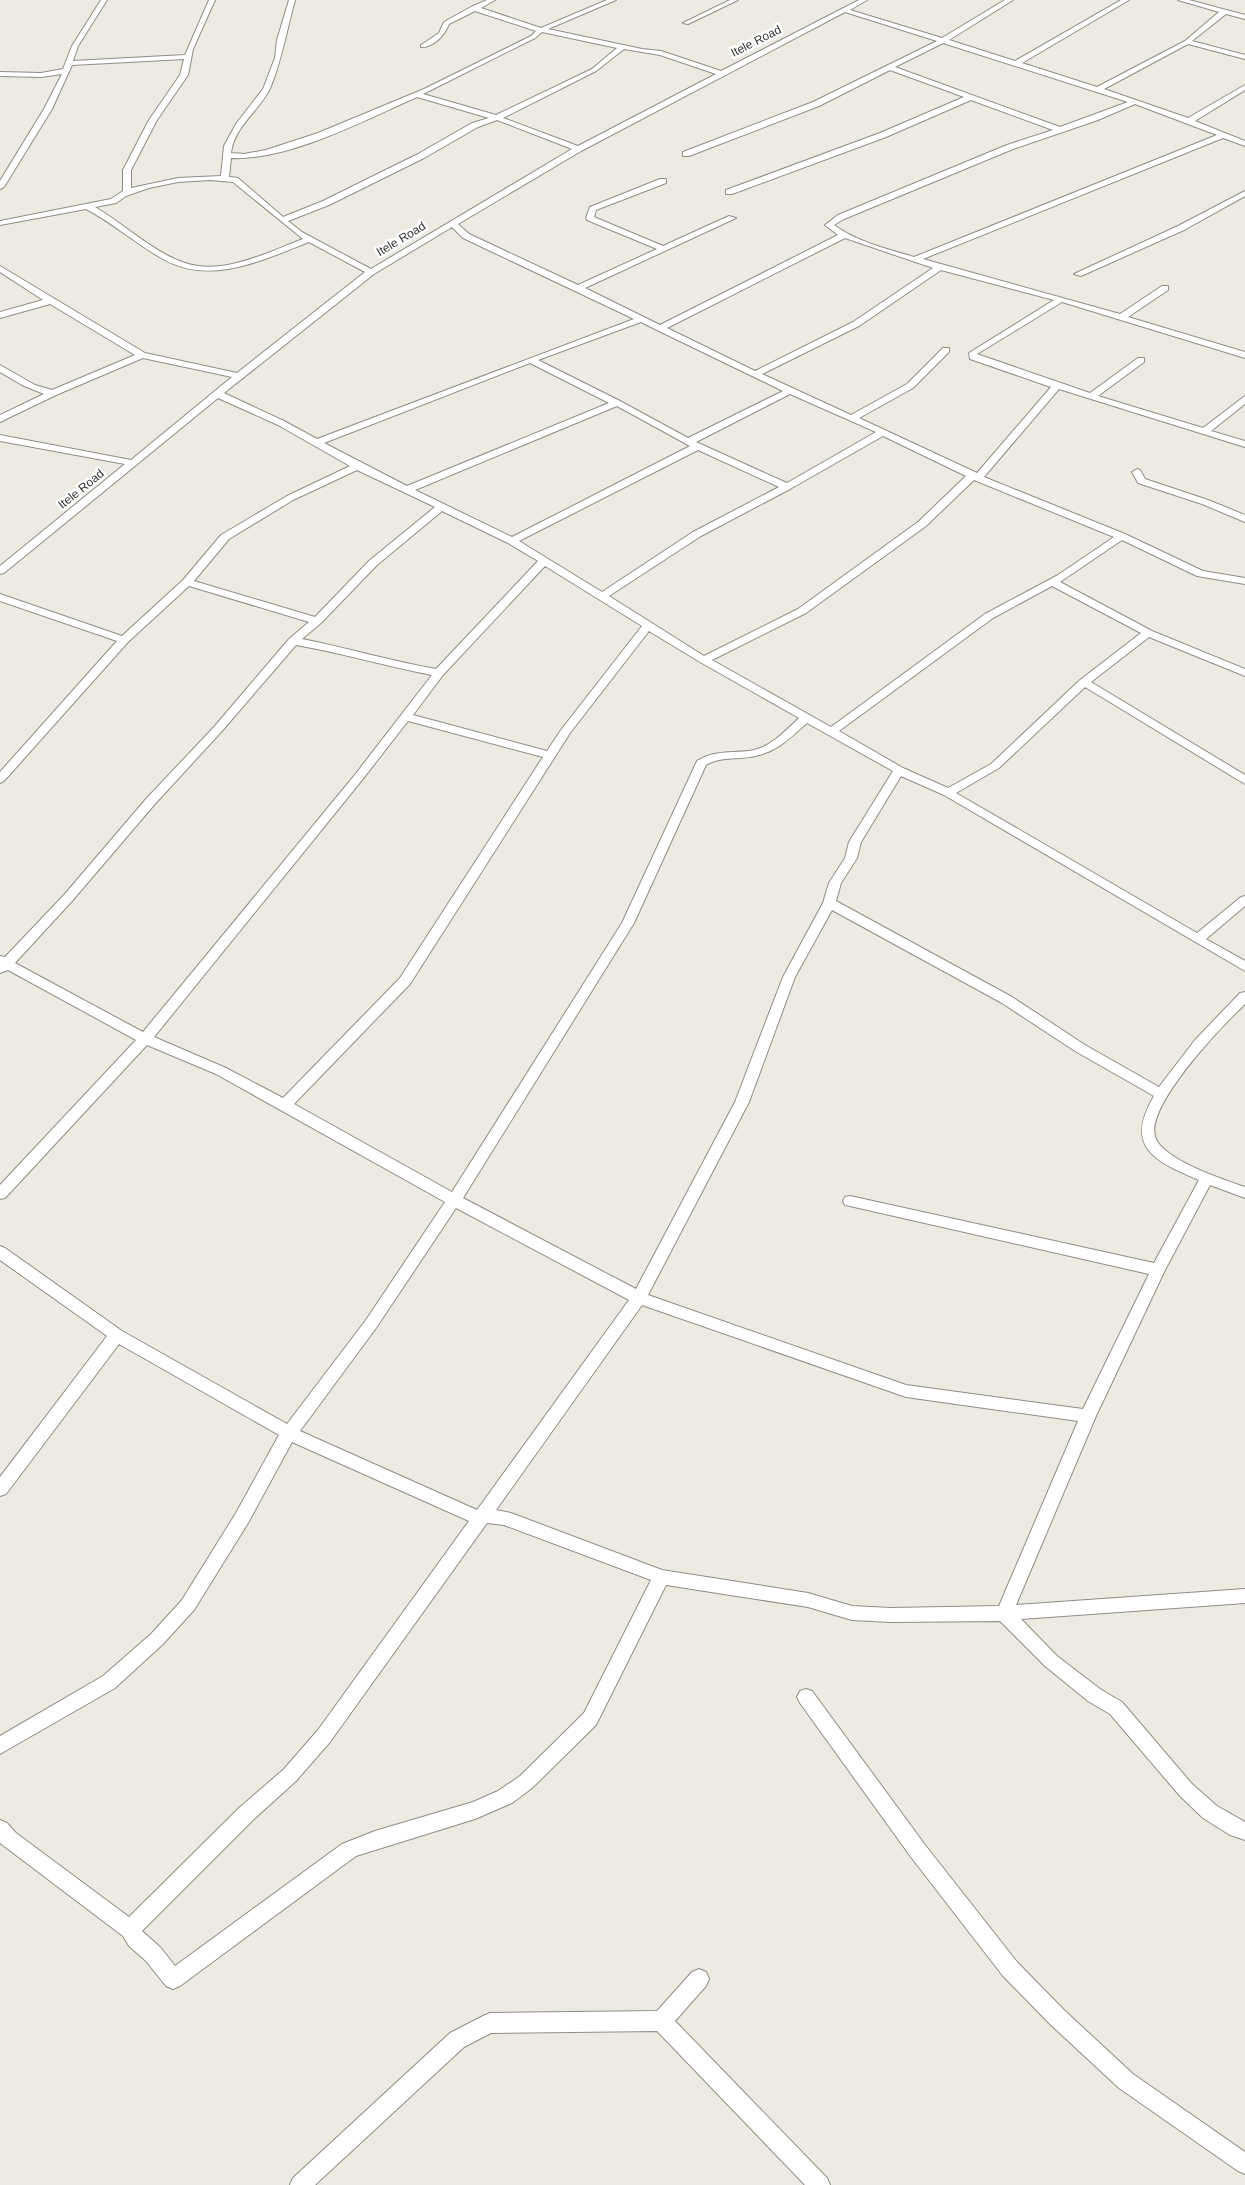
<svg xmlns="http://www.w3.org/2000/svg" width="1245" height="2185" font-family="Arial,sans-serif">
<rect width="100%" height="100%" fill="#eceae1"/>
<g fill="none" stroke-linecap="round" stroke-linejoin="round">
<defs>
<path id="minor" d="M 101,0 L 107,0 L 78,46 L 73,61 L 185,55 L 209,0 L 215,0 L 193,49 L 188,75 L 157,120 L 131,170 L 131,188 L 178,178 L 221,176 L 224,146 L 236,124 L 263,89 L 275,58 L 277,40 L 289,0 L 295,0 C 287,29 282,59 271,86 C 261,110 234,126 231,153 L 244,154 L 266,150 L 318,133 L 424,89 L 531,36 L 536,31 L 475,11 L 449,24 C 445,35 433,48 421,47 L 421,45 L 439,33 L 444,22 L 471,7 L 487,0 L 495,0 L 481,8 L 541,28 L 607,0 L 616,0 L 548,29 L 642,49 L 661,51 L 721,71 L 859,0 L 867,0 L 850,10 L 942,38 L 1005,0 L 1013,0 L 949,40 L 1015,61 L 1121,0 L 1129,0 L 1022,63 L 1097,87 L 1185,41 L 1219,12 L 1178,0 L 1189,0 L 1245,15 L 1245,19 L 1226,14 L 1192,41 L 1245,55 L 1245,59 L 1188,44 L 1104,89 L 1188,118 L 1245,85 L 1245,90 L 1195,121 L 1245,141 L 1245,146 L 1223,138 L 923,259 L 1120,314 L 1162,286 L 1168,286 L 1168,290 L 1128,317 L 1245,352 L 1245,358 L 1062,302 L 977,354 L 1090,393 L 1138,358 L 1144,358 L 1144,362 L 1098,396 L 1203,428 L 1245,396 L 1245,404 L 1211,431 L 1245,441 L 1245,447 L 1059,389 L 984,477 L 1125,534 L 1203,571 L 1245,578 L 1245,584 L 1197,576 L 1122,540 L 1060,582 L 1152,631 L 1245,669 L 1245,676 L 1149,637 L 1091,682 L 1245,775 L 1245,784 L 1085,687 L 999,768 L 956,793 L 1197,933 L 1241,897 L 1245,896 L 1245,906 L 1206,939 L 1245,961 L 1245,971 L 944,795 L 901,776 L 861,842 L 857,858 L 841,883 L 836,901 L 1012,997 L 1085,1045 L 1159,1087 L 1195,1040 L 1240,993 L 1245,992 L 1245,1004 C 1224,1024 1138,1112 1157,1141 C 1170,1162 1222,1179 1245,1187 L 1245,1198 L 1210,1185 L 1165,1270 L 1096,1416 L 1016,1605 L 1245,1589 L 1245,1603 L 1021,1619 L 1057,1656 L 1100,1689 L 1122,1702 L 1192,1784 L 1217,1806 L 1245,1822 L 1245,1840 L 1230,1835 L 1203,1818 L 1180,1796 L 1110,1714 L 1088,1701 L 1045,1666 L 1000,1621 L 891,1622 L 852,1620 L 808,1607 L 666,1585 L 596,1725 L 532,1788 L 512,1803 L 475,1819 L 356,1856 L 180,1986 L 173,1989 L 166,1986 L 146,1961 L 129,1946 L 123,1936 L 0,1843 L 0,1820 L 7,1823 L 16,1833 L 129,1917 L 239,1808 L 284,1769 L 318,1730 L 469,1521 L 292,1442 L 248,1523 L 194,1610 L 163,1644 L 115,1688 L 0,1754 L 0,1736 L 103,1676 L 151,1634 L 182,1600 L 236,1513 L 279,1435 L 119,1344 L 6,1494 L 0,1496 L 0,1477 L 107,1336 L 0,1260 L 0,1246 L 5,1248 L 122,1331 L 287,1424 L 366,1320 L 445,1202 L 216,1074 L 147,1045 L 5,1198 L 0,1199 L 0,1185 L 136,1040 L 8,970 L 0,973 L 0,956 L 5,957 L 64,895 L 146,799 L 214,727 L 289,639 L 309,622 L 189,586 L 128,642 L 4,781 L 0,783 L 0,772 L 117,641 L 0,601 L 0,594 L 122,636 L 183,580 L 221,535 L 287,496 L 350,466 L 278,425 L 218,398 L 4,573 L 0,574 L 0,566 L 125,464 L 0,441 L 0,435 L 131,460 L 232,377 L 143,358 L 56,395 L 0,422 L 0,415 L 44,394 L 22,385 L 0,372 L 0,365 L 35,385 L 52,390 L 135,355 L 50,304 L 0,318 L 0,312 L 43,300 L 0,272 L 0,266 L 145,353 L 237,373 L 365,272 L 309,242 C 263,260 210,286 163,259 C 136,244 113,223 86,209 L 0,225 L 0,221 L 111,199 L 123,191 L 123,170 L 149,120 L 180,75 L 184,59 L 72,65 L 52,109 L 4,187 L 0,189 L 0,181 L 44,109 L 62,74 L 41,77 L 0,76 L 0,72 L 41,73 L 63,69 L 72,46 ZM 845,12 L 937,41 L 813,102 L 683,152 L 683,156 L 689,156 L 819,106 L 890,70 L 964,97 L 880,133 L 726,190 L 726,194 L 732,194 L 886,137 L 971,100 L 1053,130 L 1007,145 L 838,215 L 825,225 L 838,235 L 660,325 L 585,288 L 736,218 L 729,216 L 663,246 L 594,217 L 596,210 L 666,183 L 666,179 L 660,179 L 590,207 L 586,218 L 587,220 L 657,249 L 578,285 L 469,234 L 458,224 L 581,151 ZM 542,32 L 617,48 L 592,69 L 496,115 L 423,94 L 535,38 ZM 943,43 L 1128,102 L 1060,127 L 895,67 ZM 624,49 L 660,55 L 716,74 L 578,146 L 503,118 L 596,71 ZM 417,97 L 489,118 L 472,123 L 418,154 L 323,201 L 283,217 L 238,178 L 229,177 L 231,158 C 288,161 365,120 417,97 ZM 1135,104 L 1217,135 L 914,257 C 888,249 857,242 834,225 L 844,219 L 1013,149 L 1098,120 ZM 497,120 L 572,149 L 371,269 L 302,232 L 288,221 L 329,205 L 424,158 L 478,127 ZM 210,180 L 233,182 L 303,239 C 268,252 223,276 185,263 C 154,253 124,224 95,207 L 116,203 L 126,196 L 149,188 L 178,182 ZM 452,227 L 463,238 L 634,319 L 317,439 L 284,421 L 224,393 L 374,274 ZM 845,238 L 933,268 L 853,322 L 755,371 L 667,328 ZM 941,270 L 1054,300 L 969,353 L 970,359 L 1051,387 L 977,473 L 859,418 L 913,388 L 949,352 L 949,348 L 943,348 L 907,384 L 851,415 L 762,374 L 859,326 ZM 641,322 L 657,330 L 783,391 L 688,438 L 620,401 L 538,360 ZM 530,363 L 609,403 L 407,486 L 324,443 ZM 790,394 L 876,432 L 787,483 L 696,442 ZM 617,406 L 690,446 L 512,537 L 415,490 ZM 883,436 L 966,476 L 918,522 L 798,609 L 704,656 L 609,596 L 701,536 L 790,489 ZM 698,450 L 779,487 L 693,532 L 602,592 L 519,541 ZM 357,470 L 435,507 L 369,561 L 315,617 L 194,581 L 229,539 L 293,500 ZM 974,480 L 1114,537 L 1058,575 L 985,614 L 831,727 L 712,660 L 806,613 L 926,526 ZM 442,511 L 508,543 L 538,561 L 436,669 C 391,661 347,648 302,639 L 321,623 L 377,565 ZM 545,566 L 642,626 L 561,730 L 547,751 L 413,715 L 443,675 ZM 1052,586 L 1141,633 L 1080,680 L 991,764 L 948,788 L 903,768 L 839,731 L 993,618 ZM 649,631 L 700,662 L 799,718 C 786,730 772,746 754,750 C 734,754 716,749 697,761 L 622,923 L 452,1192 L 294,1104 L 410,984 L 570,733 ZM 296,645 C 342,653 386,666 432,675 L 354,776 L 143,1032 L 15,963 L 72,901 L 154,805 L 222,731 ZM 408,721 L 543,757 L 400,978 L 283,1098 L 226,1068 L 154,1037 L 362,780 ZM 807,723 L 893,771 L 849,842 L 845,858 L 829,883 L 823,903 L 783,977 L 735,1102 L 636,1289 L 463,1198 L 634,923 L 706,765 C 721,756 738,760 755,756 C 777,752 791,737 807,723 ZM 832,910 L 1002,1003 L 1075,1051 L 1154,1096 C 1124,1147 1154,1161 1199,1180 L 1154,1263 L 850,1196 L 845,1197 L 843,1201 L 845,1205 L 850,1206 L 1149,1274 L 1083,1409 L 906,1385 L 648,1295 L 749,1102 L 795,977 ZM 456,1208 L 629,1300 L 477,1510 L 300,1431 L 376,1328 ZM 642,1305 L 906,1397 L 1078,1421 L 999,1606 L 891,1608 L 852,1606 L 808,1593 L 662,1570 L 511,1513 L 496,1510 ZM 487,1523 L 504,1525 L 651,1580 L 584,1713 L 520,1776 L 498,1791 L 473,1802 L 375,1831 L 342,1844 L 175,1966 L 160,1947 L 142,1931 L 253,1820 L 296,1781 L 330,1742 Z
M 730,0 L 738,0 L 688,24 L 683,23 Z
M 1245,191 L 1245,196 L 1184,230 L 1081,276 L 1074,274 L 1178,226 Z
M 1137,469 L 1140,470 L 1145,479 L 1208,500 L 1245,515 L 1245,522 L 1202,504 L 1138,483 L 1132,472 Z
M 806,1689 L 812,1691 L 925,1845 L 1017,1962 L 1065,2011 L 1133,2074 L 1245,2152 L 1245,2174 L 1238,2171 L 1119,2088 L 1051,2025 L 1003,1976 L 911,1857 L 800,1703 L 797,1697 L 800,1691 Z
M 699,1969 L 706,1972 L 709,1979 L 706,1986 L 675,2021 L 827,2178 L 830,2185 L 805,2185 L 657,2031 L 491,2033 L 464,2047 L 315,2185 L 290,2185 L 293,2178 L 450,2033 L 483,2016 L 490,2013 L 657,2011 L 692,1972 Z"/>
</defs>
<!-- minor casing -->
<use href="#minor" stroke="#8f8d86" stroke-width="2"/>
<!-- minor -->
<use href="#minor" fill="#fff" fill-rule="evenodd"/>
</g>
<g text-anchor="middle" stroke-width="5" stroke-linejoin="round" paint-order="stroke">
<!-- far-street labels -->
<g font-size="12" fill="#343330" stroke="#fff">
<text transform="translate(756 41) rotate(-27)" y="4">Itele Road</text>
<text transform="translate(401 239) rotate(-31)" y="4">Itele Road</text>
<text transform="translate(81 489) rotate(-39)" y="4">Itele Road</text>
</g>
</g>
</svg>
